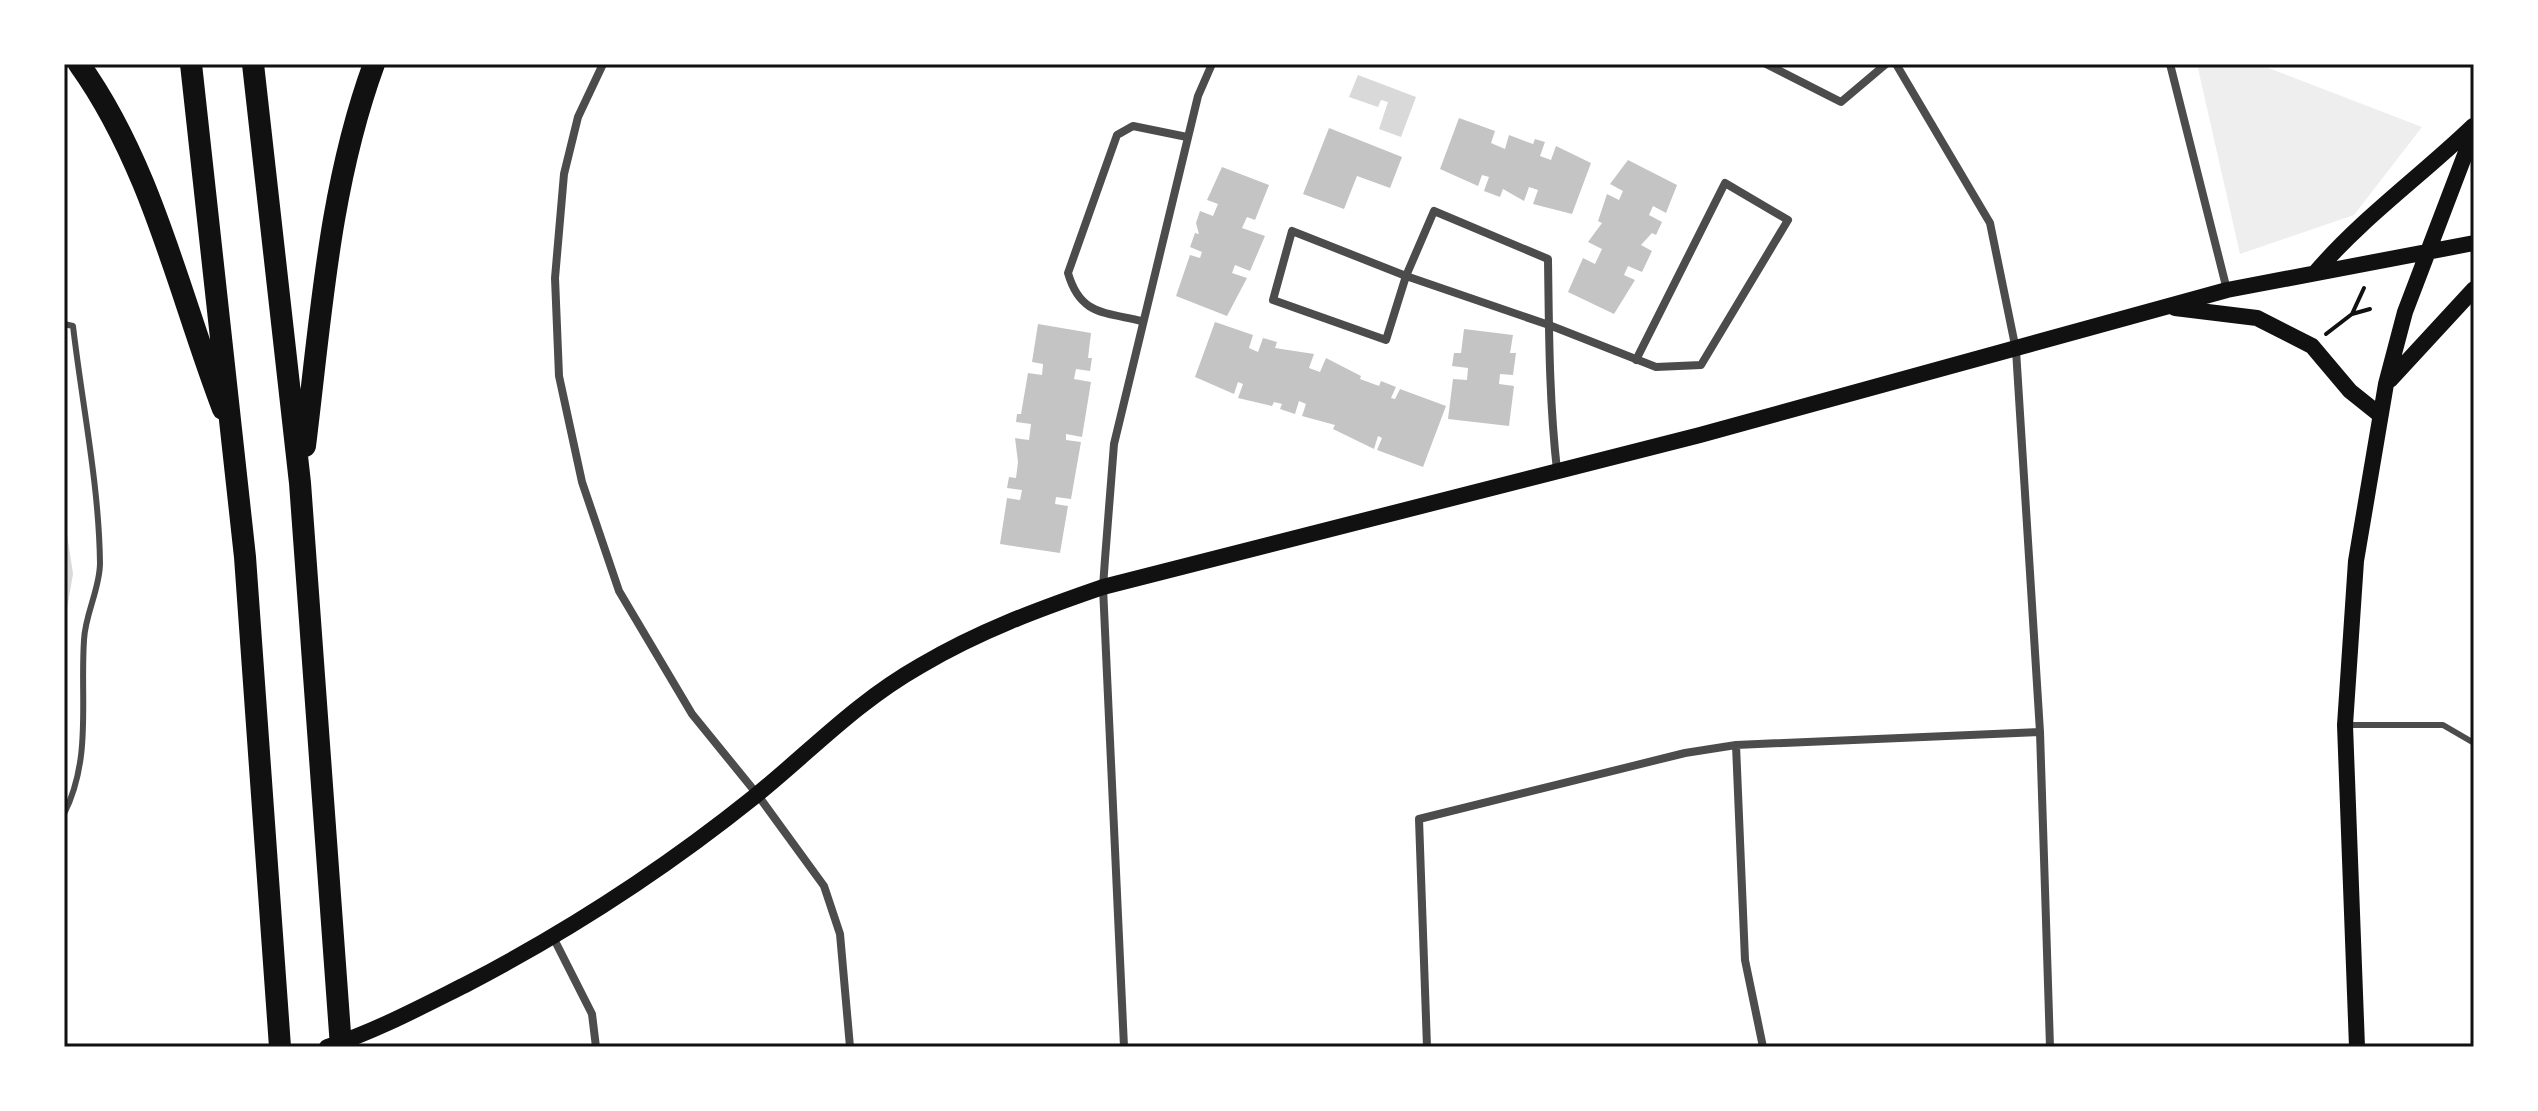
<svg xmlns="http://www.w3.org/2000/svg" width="2538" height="1111" font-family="Quicksand,sans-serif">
<rect width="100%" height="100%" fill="#fff"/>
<!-- green -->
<path fill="#eee" d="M 2197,64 L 2258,64 L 2422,127 L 2354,215 L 2240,254 Z"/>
<!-- water -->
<path fill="#d9d9d9" d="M 1358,75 L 1416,97 L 1401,137 L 1379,129 L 1388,102 L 1381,100 L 1378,107 L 1349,97 Z
M 64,514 L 73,574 L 64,626 Z"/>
<!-- building -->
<path fill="#c4c4c4" d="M 1459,118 L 1495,131 L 1491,143 L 1505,149 L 1509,135 L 1533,144 L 1535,139 L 1545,142 L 1540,156 L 1551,160 L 1556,146 L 1591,163 L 1572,214 L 1533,204 L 1538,190 L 1529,187 L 1524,201 L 1503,189 L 1500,197 L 1484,191 L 1489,177 L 1482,175 L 1478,186 L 1440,169 Z
M 1329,128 L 1402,157 L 1390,188 L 1357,176 L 1344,209 L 1303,194 Z
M 1628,160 L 1677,185 L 1666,213 L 1653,206 L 1649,215 L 1662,222 L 1656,235 L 1652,233 L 1641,245 L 1652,251 L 1642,272 L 1628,266 L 1624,275 L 1635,280 L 1614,314 L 1568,292 L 1583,258 L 1595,264 L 1602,249 L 1588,242 L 1602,223 L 1598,221 L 1607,194 L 1619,200 L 1623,191 L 1610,184 Z
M 1222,167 L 1269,185 L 1255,220 L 1247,217 L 1242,228 L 1265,236 L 1250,271 L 1235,265 L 1232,273 L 1247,278 L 1227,316 L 1176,296 L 1190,255 L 1200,258 L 1202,252 L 1190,247 L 1195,233 L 1199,234 L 1196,223 L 1200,211 L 1213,216 L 1218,204 L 1207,200 Z
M 1215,322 L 1253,335 L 1249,348 L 1258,352 L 1263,338 L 1277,342 L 1275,348 L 1314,354 L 1309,368 L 1320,372 L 1326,358 L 1361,376 L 1360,379 L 1379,386 L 1381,381 L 1396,387 L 1391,398 L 1395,399 L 1400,389 L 1446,406 L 1423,467 L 1377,450 L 1382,438 L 1378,436 L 1374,449 L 1333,429 L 1335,425 L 1302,416 L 1306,404 L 1299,401 L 1295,414 L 1280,409 L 1282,404 L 1274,402 L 1272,406 L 1238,398 L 1243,384 L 1238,382 L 1234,394 L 1195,377 Z
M 1038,324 L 1091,333 L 1088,358 L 1092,358 L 1090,371 L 1076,369 L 1074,379 L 1091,382 L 1082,437 L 1066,434 L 1066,440 L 1081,442 L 1071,499 L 1056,497 L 1055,504 L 1068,506 L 1060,553 L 1000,544 L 1007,498 L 1020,500 L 1022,490 L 1007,488 L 1009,477 L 1016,478 L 1018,462 L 1015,438 L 1029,440 L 1031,424 L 1016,422 L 1017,414 L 1021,414 L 1028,373 L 1042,375 L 1043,364 L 1032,362 Z
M 1464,329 L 1513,335 L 1510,353 L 1516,353 L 1513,375 L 1500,374 L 1499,384 L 1514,386 L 1509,426 L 1448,419 L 1453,379 L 1467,380 L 1468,368 L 1452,366 L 1454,353 L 1461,353 Z"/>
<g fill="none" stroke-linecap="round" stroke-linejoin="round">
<!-- path -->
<path stroke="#111" stroke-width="4" d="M 2352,314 L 2364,288
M 2326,334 L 2352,314 L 2370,309"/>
<!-- service -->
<path stroke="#4c4c4c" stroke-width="6" d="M 64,324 L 73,326 C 82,404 99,484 100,563 C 100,589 85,614 84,640 C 80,701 92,758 64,814
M 2347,725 L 2443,725 L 2474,743"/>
<!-- minor -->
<path stroke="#4c4c4c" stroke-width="8" d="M 603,64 L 578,117 L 564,174 L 555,278 L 559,376 L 582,482 L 619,591 L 692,714 L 757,794 L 824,886 L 840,934 L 850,1047
M 1766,64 L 1841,102 L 1886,64
M 1896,64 L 1990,223 L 2016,350 L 2040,732 L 2050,1047
M 2170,64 L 2227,290
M 1142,321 C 1104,312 1080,315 1068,273 L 1117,135 L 1133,126 L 1187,137
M 1557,470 C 1549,400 1549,329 1548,259 L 1434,211 L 1406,276 L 1292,231 L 1273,300 L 1386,340 L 1406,276 L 1549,325 L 1656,367 L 1701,365 L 1788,220 L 1725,183 L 1636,360
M 1736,745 L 1745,960 L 1763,1047
M 554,939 L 592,1014 L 596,1047
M 1124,1047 L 1103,587 L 1105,559 L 1114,444 L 1198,96 L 1212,64
M 1427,1047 L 1419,819 L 1685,753 L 1736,745 L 2040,732"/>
<!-- secondary -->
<path stroke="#111" stroke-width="16" d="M 2315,273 C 2362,218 2421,176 2473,126
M 2175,308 L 2257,318 L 2312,346 L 2350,391 L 2380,415
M 2390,380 L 2474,289
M 327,1047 C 374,1032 421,1007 465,985 C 569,931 663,870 754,797 C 811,751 855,703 920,666 C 979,631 1039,609 1103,587 L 1700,435 L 2227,290 L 2474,243
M 2357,1047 L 2345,725 L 2356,561 L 2386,384 L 2405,312 L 2474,131"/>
<!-- motorway -->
<path stroke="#111" stroke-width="22" d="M 79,64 C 152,166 179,294 223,409
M 191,64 L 245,557 L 280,1047
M 253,64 L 300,483 L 341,1047
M 305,446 C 321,317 329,187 374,64"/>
</g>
<!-- border -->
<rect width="2538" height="1111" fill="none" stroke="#ffffff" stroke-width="132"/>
<rect x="66" y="66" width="2406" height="979" fill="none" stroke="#111" stroke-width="3"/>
</svg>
